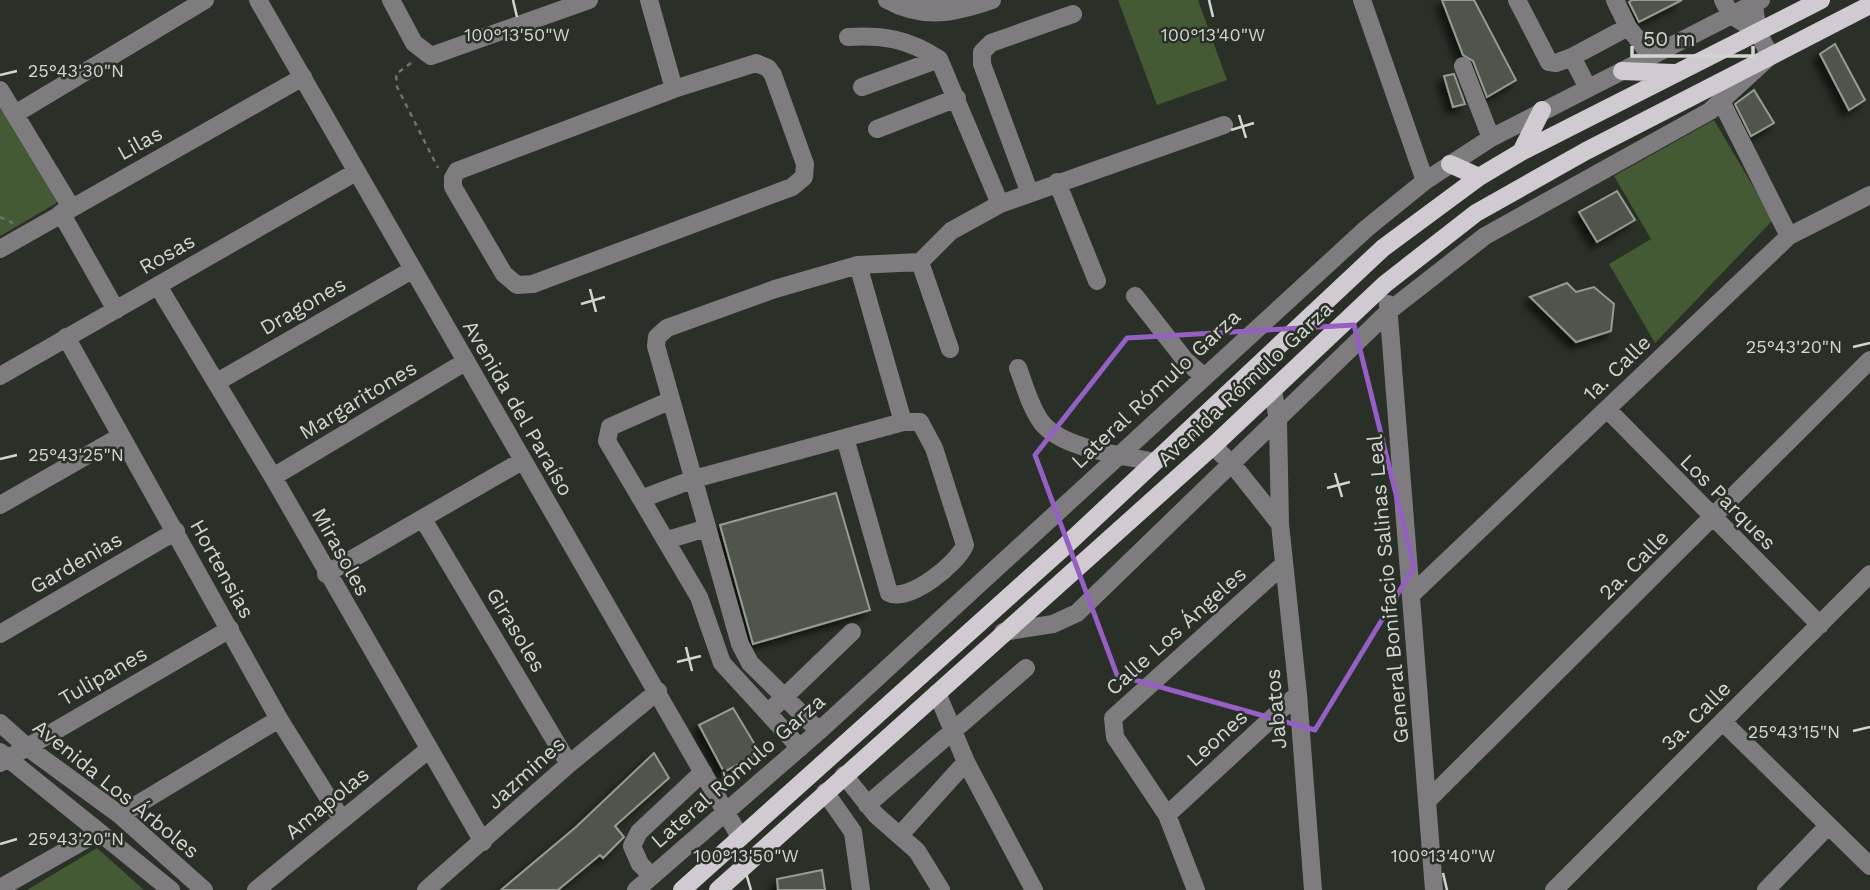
<svg xmlns="http://www.w3.org/2000/svg" width="1870" height="890" font-family="'Work Sans',sans-serif">
<defs>
<filter id="shadow"><feDropShadow dx="-6" dy="6" stdDeviation="3.5" flood-color="#0009"/></filter>
</defs>
<rect width="100%" height="100%" fill="#2a2f27"/>
<!-- green -->
<path fill="#435a34" d="M 1118,0 L 1198,0 L 1227,80 L 1157,105 Z
M 0,103 L 60,198 L 55,204 L 0,236 Z
M 1714,120 L 1773,220 L 1655,343 L 1609,264 L 1651,239 L 1614,176 Z
M 97,848 L 144,890 L 27,890 Z"/>
<!-- building -->
<path fill="#4f554c" stroke="#959c91" stroke-width="2" filter="url(#shadow)" d="M 1442,0 L 1474,0 L 1516,80 L 1487,97 L 1473,61 L 1463,55 Z
M 1632,0 L 1682,0 L 1639,22 L 1629,2 Z
M 1835,44 L 1865,100 L 1849,110 L 1820,54 Z
M 1454,74 L 1465,104 L 1453,107 L 1444,76 Z
M 1754,90 L 1774,123 L 1751,136 L 1735,104 Z
M 1617,191 L 1635,220 L 1597,242 L 1579,212 Z
M 1567,283 L 1576,292 L 1594,287 L 1614,304 L 1611,331 L 1576,342 L 1530,297 Z
M 836,493 L 870,610 L 753,644 L 720,525 Z
M 733,708 L 760,753 L 724,772 L 699,725 Z
M 654,753 L 669,778 L 615,826 L 624,837 L 603,858 L 600,855 L 558,890 L 501,890 L 576,827 Z
M 822,870 L 825,890 L 778,890 L 777,879 Z"/>
<g fill="none" stroke-linecap="round" stroke-linejoin="round">
<!-- path -->
<path stroke="#6d726b" stroke-width="2.5" stroke-dasharray="5 5" stroke-linecap="butt" d="M 411,63 L 396,74 L 397,87 L 438,168
M 0,217 L 13,223"/>
<!-- minor -->
<path stroke="#7f7c80" stroke-width="18" d="M 258,0 L 740,837
M 391,0 L 414,43 L 431,56 L 589,0
M 649,0 L 674,89
M 887,0 C 923,20 955,13 992,0
M 920,0 L 954,0
M 1362,0 L 1425,181
M 1517,0 L 1549,62 L 1556,63 L 1572,57
M 1723,0 L 1731,15 L 1758,32
M 1628,27 L 1651,56
M 848,37 C 884,35 908,39 939,59
M 756,63 L 768,68 L 773,75 L 805,164 L 804,177 L 792,187 L 533,284 L 517,285 L 504,274 L 453,187 L 453,178 L 457,171 L 674,89 Z
M 1463,66 L 1491,138
M 1588,88 L 1572,57 L 1628,27 L 1615,0
M 0,90 L 71,207
M 1722,103 L 1789,236
M 15,114 L 205,0
M 877,129 L 957,98
M 1057,182 L 1097,281
M 1029,191 L 982,64 L 982,52 L 991,43 L 1073,14
M 1000,204 L 1224,125
M 61,213 L 116,310
M 0,249 L 303,77
M 920,262 L 950,349
M 858,265 L 920,262 L 951,231 L 1000,204 L 939,59 L 862,87
M 158,286 L 273,477 L 483,842
M 1135,296 L 1185,360 L 1203,376
M 1388,304 L 1434,890
M 66,337 L 279,719 L 342,820
M 1018,368 C 1025,386 1030,407 1042,423 C 1063,449 1122,455 1154,462
M 0,376 L 356,172
M 217,382 L 412,270
M 1273,390 L 1278,421 L 1280,524 L 1298,694 L 1313,890
M 669,401 L 610,427 L 607,441 L 699,597 L 722,663 L 800,748
M 1607,409 L 1820,625
M 1213,446 L 1233,465 L 1280,524
M 273,477 L 465,362
M 641,499 L 694,479 L 903,422 L 920,422 L 934,448 L 965,545 C 957,564 910,602 889,593 L 845,438
M 0,505 L 121,436
M 423,519 L 569,764
M 667,540 L 707,528
M 326,574 L 522,461
M 1411,595 L 1789,236 L 1870,195
M 1003,632 L 1053,624 L 1077,613 L 1389,311 L 1485,236 L 1710,111 L 1770,56 L 1758,32 L 1753,0
M 0,634 L 176,531
M 937,693 L 966,762 L 1034,890
M 775,706 L 852,632
M 1723,722 L 1870,866
M 0,723 L 27,747 L 120,815 L 204,890
M 819,731 L 750,663 L 740,644 L 656,346 L 657,337 L 667,328 L 775,289 L 858,265 L 903,422
M 0,752 L 171,890
M 0,763 L 230,629
M 844,775 L 876,815 L 917,851 L 941,890
M 825,792 L 853,832 L 861,890
M 1428,800 L 1870,360
M 867,805 L 1026,668
M 120,815 L 279,719
M 1167,815 L 1298,694
M 900,835 L 966,762
M 652,876 L 640,864 L 632,846 L 639,832 L 703,772
M 0,888 L 99,832
M 256,890 L 428,750
M 426,890 L 569,764 L 658,691
M 636,890 L 819,731 L 1367,228 L 1425,181 L 1491,138 L 1761,0
M 1196,890 L 1167,815 L 1115,737 L 1113,718 L 1283,565
M 1554,890 L 1870,574
M 1766,890 L 1828,826"/>
<!-- major -->
<path stroke="#d2cad3" stroke-width="18" d="M 1622,71 L 1674,73
M 1521,152 L 1542,110
M 1450,164 L 1479,177
M 682,890 L 1063,548 L 1383,248 L 1479,177 L 1521,152 L 1821,0
M 718,890 L 1213,446 L 1385,284 L 1476,213 L 1586,151 L 1870,5"/>
</g>
<!-- marked area -->
<path fill="none" stroke="#955fc4" stroke-width="5" stroke-linejoin="round" d="M 1354,325 L 1414,567 L 1315,730 L 1117,675 L 1035,455 L 1127,338 Z"/>
<!-- ticks -->
<path fill="none" stroke="#d2d6d0" stroke-width="2.5" d="M 513,0 L 517,17M 1209,0 L 1213,17M 0,75 L 17,71M 1239,115 L 1246,138M 1231,130 L 1254,123M 590,289 L 596,312M 581,304 L 605,297M 1853,347 L 1870,343M 0,459 L 17,455M 1335,473 L 1342,497M 1327,488 L 1350,482M 686,647 L 692,671M 677,662 L 701,656M 1853,731 L 1870,727M 0,844 L 17,839M 746,873 L 751,890M 1443,873 L 1447,890"/>
<g text-anchor="middle" stroke-width="5" stroke-linejoin="round" paint-order="stroke">
<!-- street labels -->
<g font-size="21" fill="#d2d6d0" stroke="#2a2f27">
<text transform="translate(140 143) rotate(-29)" y="7">Lilas</text>
<text transform="translate(167 254) rotate(-30)" y="7">Rosas</text>
<text transform="translate(303 306) rotate(-30)" y="7">Dragones</text>
<text transform="translate(1617 368) rotate(-44)" y="7">1a. Calle</text>
<text transform="translate(1245 384) rotate(-43)" y="7">Avenida Rómulo Garza</text>
<text transform="translate(1156 389) rotate(-43)" y="7">Lateral Rómulo Garza</text>
<text transform="translate(358 400) rotate(-31)" y="7">Margaritones</text>
<text transform="translate(518 408) rotate(60)" y="7">Avenida del Paraíso</text>
<text transform="translate(1728 502) rotate(45)" y="7">Los Parques</text>
<text transform="translate(341 552) rotate(61)" y="7">Mirasoles</text>
<text transform="translate(76 563) rotate(-30)" y="7">Gardenias</text>
<text transform="translate(1634 565) rotate(-45)" y="7">2a. Calle</text>
<text transform="translate(222 569) rotate(61)" y="7">Hortensias</text>
<text transform="translate(1388 589) rotate(-95)" y="7">General Bonifacio Salinas Leal</text>
<text transform="translate(516 630) rotate(59)" y="7">Girasoles</text>
<text transform="translate(1176 631) rotate(-42)" y="7">Calle Los Ángeles</text>
<text transform="translate(103 676) rotate(-30)" y="7">Tulipanes</text>
<text transform="translate(1276 709) rotate(-95)" y="7">Jabatos</text>
<text transform="translate(1696 716) rotate(-45)" y="7">3a. Calle</text>
<text transform="translate(1217 738) rotate(-42)" y="7">Leones</text>
<text transform="translate(738 771) rotate(-41)" y="7">Lateral Rómulo Garza</text>
<text transform="translate(526 773) rotate(-42)" y="7">Jazmines</text>
<text transform="translate(116 789) rotate(39)" y="7">Avenida Los Árboles</text>
<text transform="translate(327 803) rotate(-39)" y="7">Amapolas</text>
</g>
</g>
<g font-size="18" text-anchor="middle" fill="#d2d6d0" stroke="#2a2f27" stroke-width="5" stroke-linejoin="round" paint-order="stroke">
<text x="517" y="41">100°13'50"W</text>
<text x="1213" y="41">100°13'40"W</text>
<text x="76" y="77">25°43'30"N</text>
<text x="1794" y="353">25°43'20"N</text>
<text x="76" y="461">25°43'25"N</text>
<text x="1794" y="738">25°43'15"N</text>
<text x="76" y="845">25°43'20"N</text>
<text x="746" y="862">100°13'50"W</text>
<text x="1443" y="862">100°13'40"W</text>
</g>
<!-- scale -->
<path d="M1632 46v10h121v-10" fill="none" stroke="#d2d6d0" stroke-width="3.5"/>
<text x="1643" y="46" font-size="21" fill="#d2d6d0" stroke="#2a2f27" stroke-width="5" paint-order="stroke">50 m</text>
</svg>
